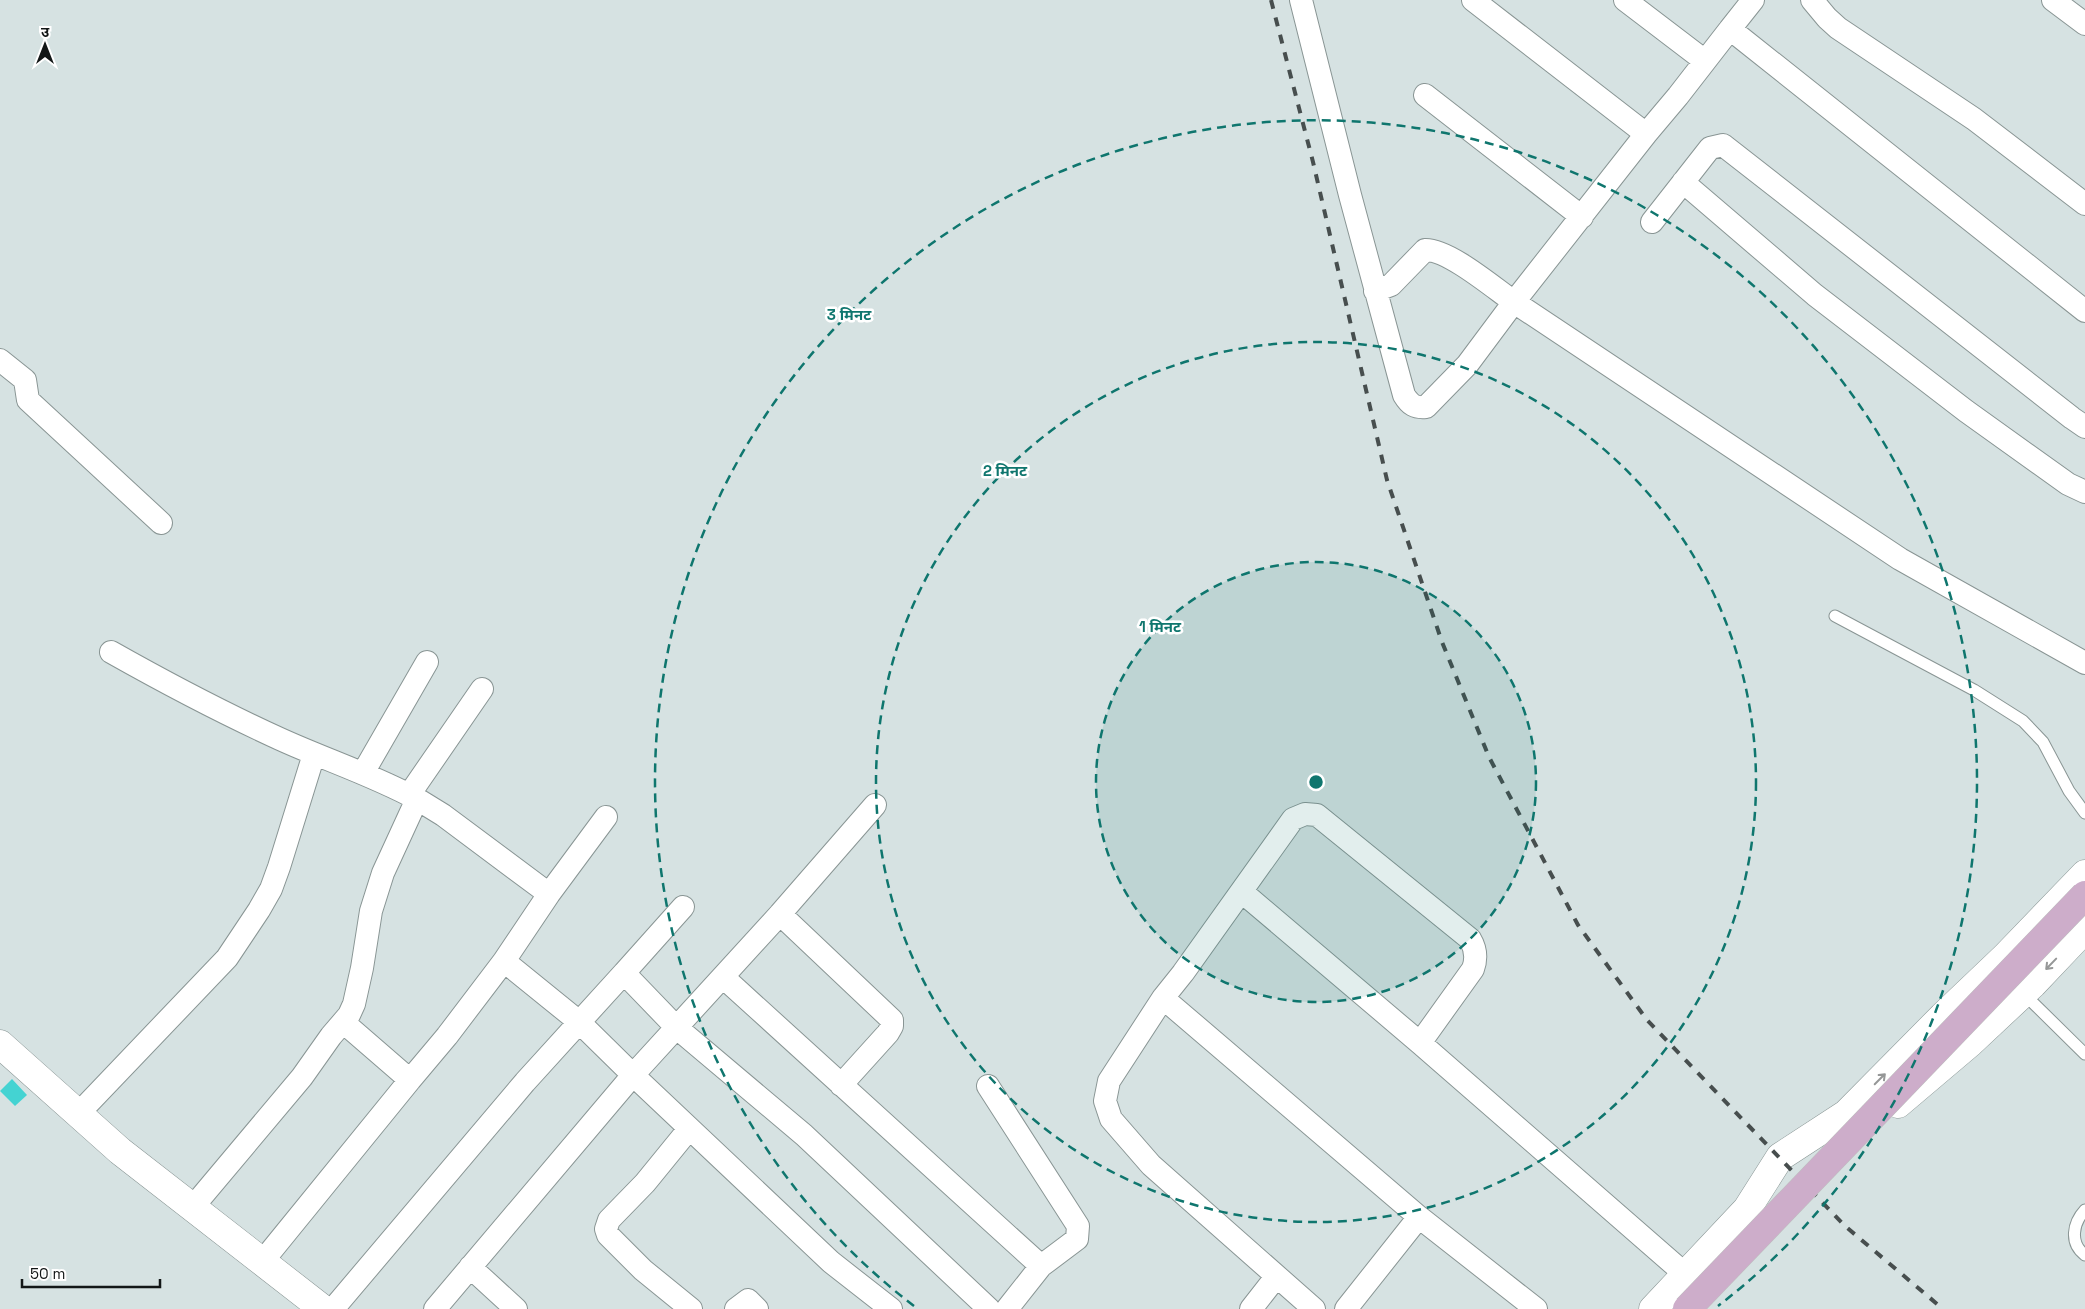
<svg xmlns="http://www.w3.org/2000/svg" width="2085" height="1309" font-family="'Space Grotesk','Noto Sans Devanagari',sans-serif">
<rect width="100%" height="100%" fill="#d6e2e2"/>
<!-- building -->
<path fill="#44d3d2" d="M 12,1079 L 27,1095 L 15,1106 L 0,1091 Z"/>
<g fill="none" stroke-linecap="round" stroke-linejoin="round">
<defs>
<path id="service" d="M 1835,616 L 1974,690 L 2023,721 L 2043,742 L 2069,791 L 2085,813
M 2023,993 L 2085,1054
M 2085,1210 C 2073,1223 2069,1243 2085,1255"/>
<path id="minor" d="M 1301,0 L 1350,195 L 1404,395 C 1410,405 1415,408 1426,407 L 1467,365 L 1514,302 L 1646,134
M 1473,0 L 1646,134 L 1678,96 L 1730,29 L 2085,311
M 1625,0 L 1705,61
M 1812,0 L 1827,18 L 1838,28 L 1974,119 L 2085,204
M 2053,0 L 2085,24
M 1730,29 L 1753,0
M 1425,95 L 1582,217
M 1683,182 L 1815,295 L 1966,411 L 2068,484 L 2085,492
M 1652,222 L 1710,148 L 1723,145 L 2072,418 L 2085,427
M 1375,291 L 1391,285 L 1425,250 C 1448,249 1494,288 1514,302 L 1900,559 L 2085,663
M 0,360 L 25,380 L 28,400 L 161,523
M 111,652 C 166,683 223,713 280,739 C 326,760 373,775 417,799 L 383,873 L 371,911 L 362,968 L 354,1004 L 349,1015 L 331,1036 L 302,1077 L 192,1208
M 363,773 L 427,662
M 409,795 L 482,689
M 417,799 L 443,815 L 549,894
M 1242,892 L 1420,1043 L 1685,1274
M 683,907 L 624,973 L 677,1028 L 804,1135 L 989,1309
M 780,914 L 892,1020 L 892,1026 L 888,1033 L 841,1085
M 504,961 L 578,1021 L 633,1075 L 831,1262 L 891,1309
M 723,977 L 1041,1266
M 1163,998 L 1419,1217 L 1536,1309
M 410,1080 L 447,1036 L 504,961 L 549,894 L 606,817
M 988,1086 L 1078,1226 L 1077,1239 L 1041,1266 L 1007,1309
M 78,1114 L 227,958 L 259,910 L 271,889 L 279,867 L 314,754
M 689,1129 L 645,1183 L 609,1220 L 606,1229 L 608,1235 L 643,1270 L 691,1309
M 262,1262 L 410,1080 L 343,1022
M 470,1267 L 516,1309
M 333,1309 L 525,1082 L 624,973
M 435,1309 L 633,1075 L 780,914 L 875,805
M 736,1309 L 748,1300 L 757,1309
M 1251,1309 L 1276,1277
M 1314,1309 L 1151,1165 L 1111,1119 L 1105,1101 L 1109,1081 L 1163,998 L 1183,973 L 1293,819 L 1305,814 L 1317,815 L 1470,939 C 1476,949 1477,958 1473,969 L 1420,1043
M 1346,1309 L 1419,1217"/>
<path id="tertiary" d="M 0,1044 L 120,1151 L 323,1309
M 1898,1104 L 1970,1043 L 2033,984 L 2085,929
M 1653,1309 L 1747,1209 L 1780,1157 L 1846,1114 L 1943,1016 L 2005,957 L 2085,874"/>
</defs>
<!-- service casing -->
<use href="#service" stroke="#899594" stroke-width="13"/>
<!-- minor casing -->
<use href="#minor" stroke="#899594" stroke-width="24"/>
<!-- tertiary casing -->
<use href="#tertiary" stroke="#899594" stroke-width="29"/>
<!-- service -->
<use href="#service" stroke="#fff" stroke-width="11"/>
<!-- minor -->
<use href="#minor" stroke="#fff" stroke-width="22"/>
<!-- tertiary -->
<use href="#tertiary" stroke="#fff" stroke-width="28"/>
<!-- rail -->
<path stroke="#474e4e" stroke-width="4" stroke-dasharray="9 9" stroke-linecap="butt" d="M 1271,0 L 1313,162 L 1387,480 L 1442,642 L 1489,757 L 1578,925 L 1647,1020 L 1845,1226 L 1943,1309"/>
<defs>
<path id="primary-bridge" d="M 1687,1309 L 2085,895"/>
</defs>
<!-- primary-bridge casing -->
<use href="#primary-bridge" stroke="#bdbebe" stroke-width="29" stroke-linecap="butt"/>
<!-- primary-bridge -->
<use href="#primary-bridge" stroke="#cdadca" stroke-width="28"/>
</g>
<!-- one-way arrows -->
<defs><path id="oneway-shaft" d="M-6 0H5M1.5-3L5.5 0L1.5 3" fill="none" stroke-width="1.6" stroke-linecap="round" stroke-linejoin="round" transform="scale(1.25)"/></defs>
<g stroke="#959797">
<use href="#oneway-shaft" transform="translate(2051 964) rotate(134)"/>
<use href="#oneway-shaft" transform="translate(1880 1079) rotate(-45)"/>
</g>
<!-- distance rings -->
<circle cx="1316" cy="782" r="220" fill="#0f766e" fill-opacity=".12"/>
<g fill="none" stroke="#0f766e" stroke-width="2.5" stroke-dasharray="9 6">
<circle cx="1316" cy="782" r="220"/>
<circle cx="1316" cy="782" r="440"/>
<path d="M914 1306A661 661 0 1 1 1718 1306"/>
</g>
<circle cx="1316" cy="782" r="8" fill="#0f766e" stroke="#fff" stroke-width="2.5"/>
<g font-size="15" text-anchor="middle" font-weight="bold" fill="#0f766e" stroke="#fff" stroke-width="5" stroke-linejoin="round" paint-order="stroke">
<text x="849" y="320">3 मिनट</text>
<text x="1005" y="476">2 मिनट</text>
<text x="1160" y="632">1 मिनट</text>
</g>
<!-- north arrow -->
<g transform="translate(45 45)" stroke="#ffffff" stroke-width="4" paint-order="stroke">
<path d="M0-4L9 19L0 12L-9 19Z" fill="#131717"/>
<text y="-8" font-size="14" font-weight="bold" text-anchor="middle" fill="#131717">उ</text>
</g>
<!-- scale -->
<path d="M22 1279v8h138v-8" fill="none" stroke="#131717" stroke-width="2.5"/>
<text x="30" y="1279" font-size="15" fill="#131717" stroke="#ffffff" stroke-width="4" paint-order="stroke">50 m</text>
</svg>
